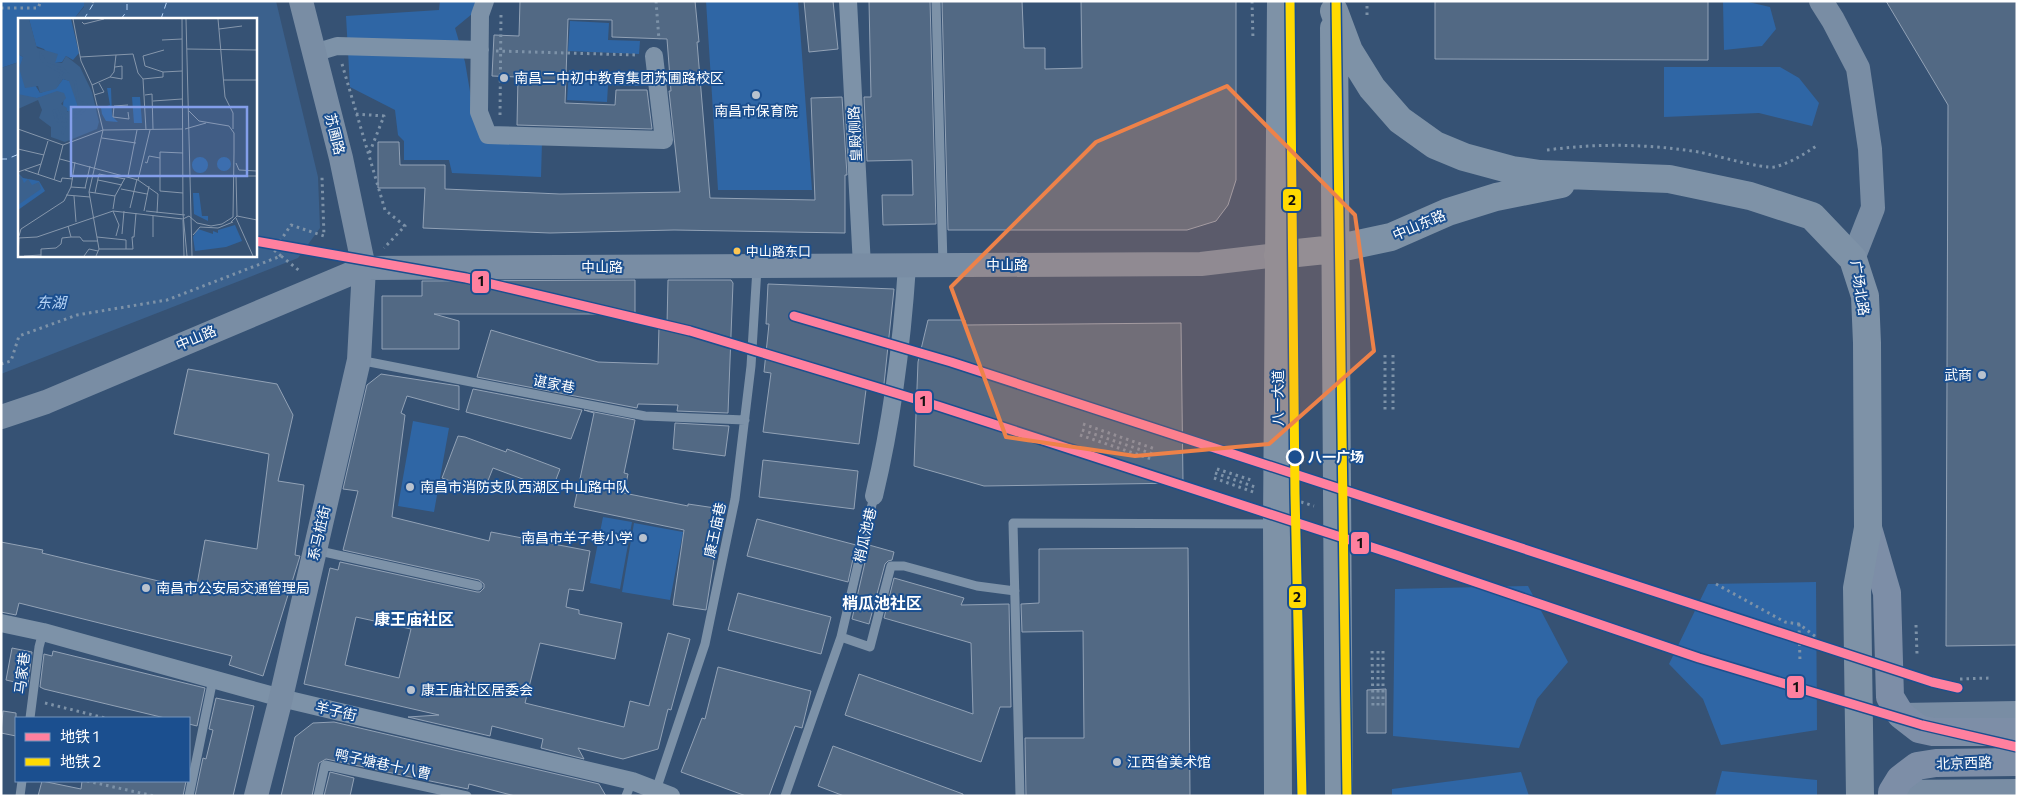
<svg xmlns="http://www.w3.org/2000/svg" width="2018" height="797" font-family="Commissioner,'Noto Sans SC',sans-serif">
<rect width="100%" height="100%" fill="#365274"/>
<!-- green -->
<path fill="#2f66a5" d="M 1,1 L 84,1 L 84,6 L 74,19 L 19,19 L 19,62 L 1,68 Z
M 440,1 L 476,1 L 472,14 L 455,28 L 465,62 L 473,109 L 485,140 L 542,142 L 541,177 L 452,173 L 449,160 L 404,160 L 404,141 L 398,135 L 395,110 L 350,87 L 346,16 L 439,10 Z
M 706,1 L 798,1 L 812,190 L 718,190 Z
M 1723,1 L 1744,1 L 1770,7 L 1776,29 L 1762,46 L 1724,50 Z
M 570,21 L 609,23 L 608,40 L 640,41 L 639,54 L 568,51 Z
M 1664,67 L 1780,67 L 1799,78 L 1819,103 L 1812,126 L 1759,113 L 1664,117 Z
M 569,70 L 639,73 L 639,86 L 608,85 L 607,102 L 567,100 Z
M 413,421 L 449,428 L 434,512 L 398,506 Z
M 603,517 L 632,522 L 620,589 L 590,583 Z
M 634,523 L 683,532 L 670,600 L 622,592 Z
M 1816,582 L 1817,730 L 1721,745 L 1703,699 L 1669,664 L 1708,584 Z
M 1528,586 L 1568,662 L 1537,699 L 1519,748 L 1393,736 L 1395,589 Z
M 1722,771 L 1817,780 L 1817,796 L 1715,796 Z
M 1521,772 L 1529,796 L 1392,796 L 1392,789 Z"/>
<!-- water -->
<path fill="#3b618d" d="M 84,1 L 276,1 L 318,177 L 320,228 L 298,258 L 1,374 L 1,68 L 19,62 L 19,255 L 255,255 L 255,19 L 74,19 L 84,7 Z"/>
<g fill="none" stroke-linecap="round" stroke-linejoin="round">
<!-- ferry -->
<path stroke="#b5d3f5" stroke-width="1" stroke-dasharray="6 5" stroke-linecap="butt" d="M 84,19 L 95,1
M 121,19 L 127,11 L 127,1
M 161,19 L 167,1
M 1,159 L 7,159 L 19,154"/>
</g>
<!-- building -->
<path fill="#526984" stroke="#92a2b6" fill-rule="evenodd" d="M 520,1 L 695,1 L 699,42 L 697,42 L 710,198 L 815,200 L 811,98 L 842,97 L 847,175 L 845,175 L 845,233 L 674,230 L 550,233 L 423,228 L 425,188 L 378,188 L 378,142 L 399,142 L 400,165 L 445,165 L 445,189 L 560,194 L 680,192 L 669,91 L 671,91 L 667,39 L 612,37 L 612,20 L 568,19 L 565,103 L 615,105 L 616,90 L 647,90 L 652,129 L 517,125 L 518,77 L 492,76 L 494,35 L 519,36 Z
M 804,1 L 833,1 L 838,49 L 809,52 Z
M 869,1 L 930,1 L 936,224 L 883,225 L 882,195 L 913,195 L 912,160 L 867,161 L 864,97 L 871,97 Z
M 942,1 L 1022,1 L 1024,48 L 1045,48 L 1045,69 L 1082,68 L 1081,1 L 1236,1 L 1236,180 L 1228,205 L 1216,221 L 1187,230 L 948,230 Z
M 1435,1 L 1708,1 L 1708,60 L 1435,59 Z
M 1886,1 L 2017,1 L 2017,645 L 1946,646 L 1948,105 Z
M 635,280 L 635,314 L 434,314 L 459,321 L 459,349 L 382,349 L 382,296 L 422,296 L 422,281 Z
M 668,280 L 731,280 L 733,283 L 728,413 L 677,411 L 678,405 L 638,404 L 637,408 L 477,377 L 491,330 L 598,362 L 658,364 L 659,325 L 667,325 Z
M 768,284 L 894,289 L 884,384 L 867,382 L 859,444 L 763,432 L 771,373 L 764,372 L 769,324 L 766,324 Z
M 928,320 L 965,320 L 965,325 L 1181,323 L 1183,483 L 984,486 L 914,466 L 918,362 Z
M 188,369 L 277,384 L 293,415 L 278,481 L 304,485 L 295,555 L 300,556 L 263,676 L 229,665 L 232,656 L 19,603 L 16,615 L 1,612 L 1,542 L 43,550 L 42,553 L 196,590 L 205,540 L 257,549 L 269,454 L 174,434 Z
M 381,374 L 459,386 L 459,410 L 407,396 L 401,413 L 405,415 L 392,517 L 489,541 L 491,532 L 590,551 L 583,591 L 569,589 L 566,607 L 579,610 L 579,614 L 622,623 L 615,659 L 540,643 L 525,703 L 624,727 L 630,701 L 649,706 L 668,633 L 690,639 L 671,710 L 668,709 L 658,749 L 623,759 L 578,748 L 584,759 L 541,748 L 543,739 L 492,726 L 490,736 L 408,717 L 439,715 L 304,684 L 330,568 L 338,570 L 340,562 L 477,592 L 480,592 L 484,588 L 484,584 L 479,580 L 343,550 L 358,491 L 343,489 L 367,385 ZM 356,617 L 411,629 L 399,678 L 345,665 Z
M 473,389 L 582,410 L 571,439 L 466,412 Z
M 584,410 L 635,420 L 624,473 L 628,474 L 624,493 L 688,506 L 688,504 L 722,509 L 706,610 L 673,605 L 684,530 L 574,507 L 594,413 Z
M 675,423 L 729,426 L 725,456 L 673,449 Z
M 458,436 L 465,437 L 506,452 L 507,449 L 560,469 L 552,490 L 493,468 L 483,493 L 442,478 Z
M 763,460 L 858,471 L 854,509 L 759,497 Z
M 757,519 L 856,545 L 848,582 L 747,556 Z
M 869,545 L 894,552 L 892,560 L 888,561 L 885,564 L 869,624 L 852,619 Z
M 1188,548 L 1190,796 L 1026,796 L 1025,738 L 1084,738 L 1083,631 L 1022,632 L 1021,604 L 1039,603 L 1039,549 Z
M 894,578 L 964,598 L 961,605 L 1009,604 L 1011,707 L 1000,707 L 981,762 L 845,715 L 859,674 L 973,714 L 971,643 L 884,618 Z
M 738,593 L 831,617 L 821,654 L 728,630 Z
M 12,648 L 32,652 L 28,685 L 6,680 Z
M 53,651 L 205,688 L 197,726 L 189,724 L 189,718 L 165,718 L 44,689 L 40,687 L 44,654 L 52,656 Z
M 718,667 L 811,691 L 802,728 L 795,726 L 769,796 L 746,796 L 681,772 L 702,718 L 705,719 Z
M 1386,689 L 1386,733 L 1367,733 L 1367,690 Z
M 216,698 L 254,706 L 233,796 L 195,796 L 203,758 L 206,759 L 213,730 L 209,729 Z
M 3,711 L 16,713 L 16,736 L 1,733 Z
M 334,722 L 599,784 L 606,796 L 515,796 L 469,784 L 468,789 L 326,759 L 319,763 L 312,796 L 281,796 L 295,737 L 313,723 Z
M 833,746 L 963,794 L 963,796 L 844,796 L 818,786 Z
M 330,772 L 354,778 L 350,796 L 324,796 Z
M 42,781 L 81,789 L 82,781 L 186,781 L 183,796 L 38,796 Z"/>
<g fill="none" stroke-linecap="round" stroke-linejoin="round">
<!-- path -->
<path stroke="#7d92a8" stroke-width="3" stroke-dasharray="2.5 4" stroke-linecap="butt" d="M 92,1 L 96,3
M 656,1 L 659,40
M 1252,1 L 1253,40
M 1,8 L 38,8 L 41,1
M 1367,15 L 1367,1
M 496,51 L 637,55
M 342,64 L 385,210 L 405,226 L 384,248
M 356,114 L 384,116 L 369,154
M 500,115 L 501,13
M 1547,150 C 1600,143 1646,144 1699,152 C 1714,155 1763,169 1774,167 C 1791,163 1804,154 1818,145
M 281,256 L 274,250 L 291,225 L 324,236 L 322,177
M 1385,355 L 1385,413
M 1393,355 L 1393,413
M 1,364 L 11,361 L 19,336 L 77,315 L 167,300 L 281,256 L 301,272
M 1083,424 L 1155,449
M 1082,430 L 1153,454
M 1080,435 L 1151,459
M 1217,469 L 1254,481
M 1215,473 L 1255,487
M 1214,478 L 1256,493
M 1301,502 L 1314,506
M 1716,584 L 1785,622 L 1799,624 L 1816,637
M 1799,624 L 1800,662
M 1916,625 L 1917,654
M 1372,651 L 1373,709
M 1378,651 L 1378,709
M 1383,651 L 1383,709
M 1960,679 L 1990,678
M 45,703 L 105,718
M 87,781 L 154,796"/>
<!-- lane -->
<path stroke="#7d92a8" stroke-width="9" d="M 936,1 L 943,265
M 359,360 L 645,416 L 745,420
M 315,550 L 478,586
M 841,637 L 870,647 L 891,566 L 904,566 L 977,586 L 1015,591
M 30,718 L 39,647 L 43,632
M 656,790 L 705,644 L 735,499 L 751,366 L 757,268
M 20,796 L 22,781
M 189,796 L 213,679
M 318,796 L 325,765 L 467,796
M 626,796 L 632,781
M 785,796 L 841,637 L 874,496
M 1020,796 L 1013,523 L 1274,524"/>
<!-- street -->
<path stroke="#7d92a8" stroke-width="18" d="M 485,1 L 480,15 L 479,112 L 488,135 L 664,140 L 654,56
M 848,1 L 862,266
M 314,53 L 337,46 L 480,50
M 874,496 C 892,421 902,343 907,266
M 1,623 L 43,632 L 281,698 L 632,781 L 671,796"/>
<!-- secondary -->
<path stroke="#798da4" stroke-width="24" d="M 1821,1 L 1833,20 L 1858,68 L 1870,149 L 1873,208 L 1853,259
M 1,417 L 46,402 L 364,268 L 1201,264 L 1278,255
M 1901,715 L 2017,713
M 1892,792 L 2017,791
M 256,796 L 279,706 L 359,360 L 364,268 L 341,158 L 301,1"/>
<!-- primary -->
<path stroke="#7d8ea7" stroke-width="28" d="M 1868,528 L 1887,593 L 1890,697 L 1901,715 L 1919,729 L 1933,732 L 2017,732
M 1892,796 L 1892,792 L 1900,779 L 1917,766 L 1936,763 L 2017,762"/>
<!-- highway -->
<path stroke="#7e92a7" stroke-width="28" d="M 1334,11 L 1349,51 L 1372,88 L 1400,120 L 1435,145 L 1464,157 L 1512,170 L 1540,174 L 1669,179 L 1750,196 L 1812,216 L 1853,259 L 1865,296 L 1867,343 L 1868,528 L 1857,588 L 1860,796
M 1334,28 L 1339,796
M 1278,255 L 1335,249 L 1391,237 L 1448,212 L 1496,197 L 1561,184
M 1278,796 L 1277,524 L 1281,1"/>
<defs>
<path id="metro-1" d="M 255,241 L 466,278 L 690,331 L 938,406 L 1399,556 L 1699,658 L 1922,725 L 2017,747
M 794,316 L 951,362 L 1932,682 L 1958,688"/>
<path id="metro-2" d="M 1290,1 L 1295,494 L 1302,796
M 1336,1 L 1347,796"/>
</defs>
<!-- metro-1 casing -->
<use href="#metro-1" stroke="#1b4f8f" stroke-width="12"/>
<!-- metro-2 casing -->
<use href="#metro-2" stroke="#1b4f8f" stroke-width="12"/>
<!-- metro-1 -->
<use href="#metro-1" stroke="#ff809f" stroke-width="9"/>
<!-- metro-2 -->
<use href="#metro-2" stroke="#ffda01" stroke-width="9"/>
</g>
<!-- marked area -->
<path fill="#ee8249" fill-opacity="0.2" stroke="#ee8249" stroke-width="4" stroke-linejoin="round" d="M 1227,86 L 1355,215 L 1374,351 L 1269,444 L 1135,456 L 1006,437 L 951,287 L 1096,142 Z"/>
<!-- markers -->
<g fill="#b9c2ce" stroke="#1b4f8f" stroke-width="2">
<circle cx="504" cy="78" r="5"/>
<circle cx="756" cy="95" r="5"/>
<circle cx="1982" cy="375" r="5"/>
<circle cx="410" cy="487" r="5"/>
<circle cx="643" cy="538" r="5"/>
<circle cx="146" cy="588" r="5"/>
<circle cx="411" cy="690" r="5"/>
<circle cx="1117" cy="762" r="5"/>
</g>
<circle fill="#fcc553" stroke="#1b4f8f" stroke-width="2" cx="737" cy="251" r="4.5"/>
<circle fill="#1b4f8f" stroke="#fff" stroke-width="2.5" cx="1295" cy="457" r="8"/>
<g text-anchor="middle" stroke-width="4" stroke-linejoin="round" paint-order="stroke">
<!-- bus labels -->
<g font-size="13" fill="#fff" stroke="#1b4f8f" text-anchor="start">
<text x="746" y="256">中山路东口</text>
</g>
<!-- poi labels -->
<g font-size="14" fill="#fff" stroke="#1b4f8f" text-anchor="start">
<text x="514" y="83">南昌二中初中教育集团苏圃路校区</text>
<text x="756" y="116" text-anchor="middle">南昌市保育院</text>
<text x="1972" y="380" text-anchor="end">武商</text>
<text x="420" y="492">南昌市消防支队西湖区中山路中队</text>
<text x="633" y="543" text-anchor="end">南昌市羊子巷小学</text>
<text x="156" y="593">南昌市公安局交通管理局</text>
<text x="421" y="695">康王庙社区居委会</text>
<text x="1127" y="767">江西省美术馆</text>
</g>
<!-- street labels -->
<g font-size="14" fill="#fff" stroke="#1b4f8f">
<text transform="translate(335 134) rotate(76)" y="5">苏圃路</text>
<text transform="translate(855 134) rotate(-93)" y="5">皇殿侧路</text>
<text transform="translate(1419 225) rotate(-23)" y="5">中山东路</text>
<text x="1007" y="270">中山路</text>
<text x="602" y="272">中山路</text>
<text transform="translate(1860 288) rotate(81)" y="5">广场北路</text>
<text transform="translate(196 338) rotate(-23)" y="5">中山路</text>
<text transform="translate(554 384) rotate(11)" y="5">谌家巷</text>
<text transform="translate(1278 398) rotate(-90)" y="5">八一大道</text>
<text transform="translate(715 530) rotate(-78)" y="5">康王庙巷</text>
<text transform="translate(319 533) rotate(-77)" y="5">系马桩街</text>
<text transform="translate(865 535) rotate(-77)" y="5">梢瓜池巷</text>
<text transform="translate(22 673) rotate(-83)" y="5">马家巷</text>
<text transform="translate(336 711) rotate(13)" y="5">羊子街</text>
<text transform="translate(1964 763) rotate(-2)" y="5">北京西路</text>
<text transform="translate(383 764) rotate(12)" y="5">鸭子塘巷十八曹</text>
</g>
<!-- stop labels -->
<g font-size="14" font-weight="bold" fill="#fff" stroke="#1b4f8f" text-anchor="start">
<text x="1308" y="462">八一广场</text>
</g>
<!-- water labels -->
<g font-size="15" font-style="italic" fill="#b5d3f5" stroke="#1b4f8f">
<text x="51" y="308">东湖</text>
</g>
<!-- quarter labels -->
<g font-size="16" font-weight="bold" fill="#fff" stroke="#1b4f8f">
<text x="882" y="609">梢瓜池社区</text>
<text x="414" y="625">康王庙社区</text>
</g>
</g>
<!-- overview -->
<g transform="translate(18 18)">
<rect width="239" height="239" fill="#365274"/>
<path d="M 11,1 L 53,1 L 61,35 L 55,42 L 48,38 L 44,44 L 36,45 L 26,31 L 18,28 ZM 0,36 L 5,39 L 4,46 L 22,75 L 39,69 L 45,61 L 52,63 L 60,80 L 60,89 L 57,94 L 51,95 L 45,88 L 46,75 L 19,80 L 1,79 ZM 89,70 L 93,70 L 94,98 L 100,104 L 88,103 L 84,96 L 83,90 L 92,87 ZM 114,79 L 122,79 L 124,105 L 116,105 ZM199 146a7 7 0 1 1 14 0a7 7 0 1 1-14 0ZM174 147a8 8 0 1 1 16 0a8 8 0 1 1-16 0ZM 0,155 L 5,160 L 21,163 L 27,173 L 0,192 ZM 175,175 L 181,175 L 184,198 L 190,198 L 190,203 L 176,196 ZM 217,207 L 224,223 L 208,229 L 177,233 L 175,219 L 180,211 L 195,216 L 195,213 L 200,215 L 200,212 Z" fill="#2f66a5"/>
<path d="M 0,1 L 11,1 L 19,30 L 40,36 L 37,45 L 44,45 L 48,38 L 62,49 L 74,74 L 81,104 L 79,111 L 47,124 L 33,119 L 33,109 L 21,100 L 24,92 L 20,82 L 0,91 L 0,76 L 19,80 L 39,73 L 46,75 L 48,80 L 43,86 L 49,90 L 49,94 L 60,89 L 51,63 L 45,61 L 38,71 L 22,75 L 20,68 L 7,70 L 1,50 L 5,39 L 0,36 ZM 0,158 L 3,158 L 6,165 L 10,161 L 14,167 L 21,164 L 23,171 L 0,187 Z" fill="#3b618d"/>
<path fill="none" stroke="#3b618d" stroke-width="2.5" d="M 40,64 L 44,55 L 27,45 L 23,40 L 23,37 L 29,46 L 45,51 L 57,63 L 61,89 L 59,93 L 64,90 L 62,84 L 68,86 L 66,92 L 54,103 L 45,96 L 47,103 L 42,102 L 39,92 L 36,93 L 38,101 L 47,109 L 44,116"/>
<path fill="none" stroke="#8697ac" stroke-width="1" d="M 55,1 L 63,43 L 74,67 L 85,112 L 71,174 L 81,231 L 78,238M 164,1 L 165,196 L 169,238M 168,1 L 174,238M 200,1 L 207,79 L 215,95 L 215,111M 64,4 L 66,6 L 86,1M 201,11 L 224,8M 144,22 L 164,21M 169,31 L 239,32M 146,32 L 125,38 L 127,48 L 145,54 L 164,53M 62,39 L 115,36 L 120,55 L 125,61 L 128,112M 92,59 L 104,61 L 104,48 L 97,49M 125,61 L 145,59 L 145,54M 206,62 L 239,62M 74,67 L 92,59 L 96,54 L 98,37M 76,77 L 86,74 L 81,65M 127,77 L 134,76 L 135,111M 135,83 L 164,81M 110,87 L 96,88 L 95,99 L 111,101 L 110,94M 171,93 L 181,103 L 211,108 L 216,115 L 216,135 L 215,199 L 204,206 L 193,208 L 179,205 L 171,198M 0,111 L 45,127 L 85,112 L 165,111M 167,111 L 188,105M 84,120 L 118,125M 0,131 L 26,137M 165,135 L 142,134 L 142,173 L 165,175M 42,141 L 120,162 L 140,176 L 139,195M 127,144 L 129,145 L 131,138 L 142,140M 218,145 L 221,152 L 239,153M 7,152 L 43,164 L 44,160 L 55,161M 0,154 L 23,146M 20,156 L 30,123M 110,158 L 119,112M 218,158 L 239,158M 36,162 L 45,127M 80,162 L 104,167M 120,162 L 132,112M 53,169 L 68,170M 67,170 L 72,148M 103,171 L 129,176M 71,174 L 97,178M 77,175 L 81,156 L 107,161M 48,177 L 72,179M 56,178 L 58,204M 112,190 L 119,161M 95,191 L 97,178 L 107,160M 95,193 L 101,207 L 98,218M 126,193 L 131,168M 128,193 L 167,197M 135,198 L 135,219M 219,198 L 239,202M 218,200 L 235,238M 165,202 L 166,238M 213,204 L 219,198 L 218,158M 50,208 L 53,219 L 62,219 L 65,223 L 80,223M 104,216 L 106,193M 175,217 L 182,209 L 200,210 L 215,204M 1,218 L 3,211 L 46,183 L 53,169 L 57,144M 79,219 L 108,222 L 108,231M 0,220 L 19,219 L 95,193 L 165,201 L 171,198M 81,231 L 115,231 L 114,219 L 116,219 L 118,195M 0,238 L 1,220M 6,238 L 23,237M 23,238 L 23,231 L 38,230 L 43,226 L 44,220 L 53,219M 66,238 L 71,231 L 80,233"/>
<path fill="#839eea" fill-opacity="0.15" stroke="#839eea" stroke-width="2.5" d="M 53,89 L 229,89 L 229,158 L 53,158 Z"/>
<rect width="239" height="239" fill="none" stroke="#fff" stroke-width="2.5"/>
</g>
<g stroke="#1b4f8f" stroke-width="2">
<rect x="1282" y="188" width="20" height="24" rx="5" fill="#ffda01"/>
<rect x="471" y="270" width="19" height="24" rx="5" fill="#ff809f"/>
<rect x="914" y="390" width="19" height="24" rx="5" fill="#ff809f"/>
<rect x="1350" y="531" width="20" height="24" rx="5" fill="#ff809f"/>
<rect x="1288" y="585" width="19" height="24" rx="5" fill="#ffda01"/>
<rect x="1786" y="675" width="19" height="24" rx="5" fill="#ff809f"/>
</g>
<g font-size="14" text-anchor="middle" font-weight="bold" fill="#111">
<text x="1292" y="205">2</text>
<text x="481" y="286">1</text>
<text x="923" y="406">1</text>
<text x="1360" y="548">1</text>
<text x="1297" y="602">2</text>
<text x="1796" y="692">1</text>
</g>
<!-- border -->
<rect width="2018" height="797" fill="none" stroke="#ffffff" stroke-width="5"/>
<!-- legend -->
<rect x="15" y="717" width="175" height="65" fill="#1b4f8f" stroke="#7695bc"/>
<rect x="25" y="733" width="25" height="8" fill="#ff809f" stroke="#7695bc"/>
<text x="60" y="742" font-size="15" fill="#ffffff">地铁 1</text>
<rect x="25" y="758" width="25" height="8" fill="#ffda01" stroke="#7695bc"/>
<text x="60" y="767" font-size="15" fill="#ffffff">地铁 2</text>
</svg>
